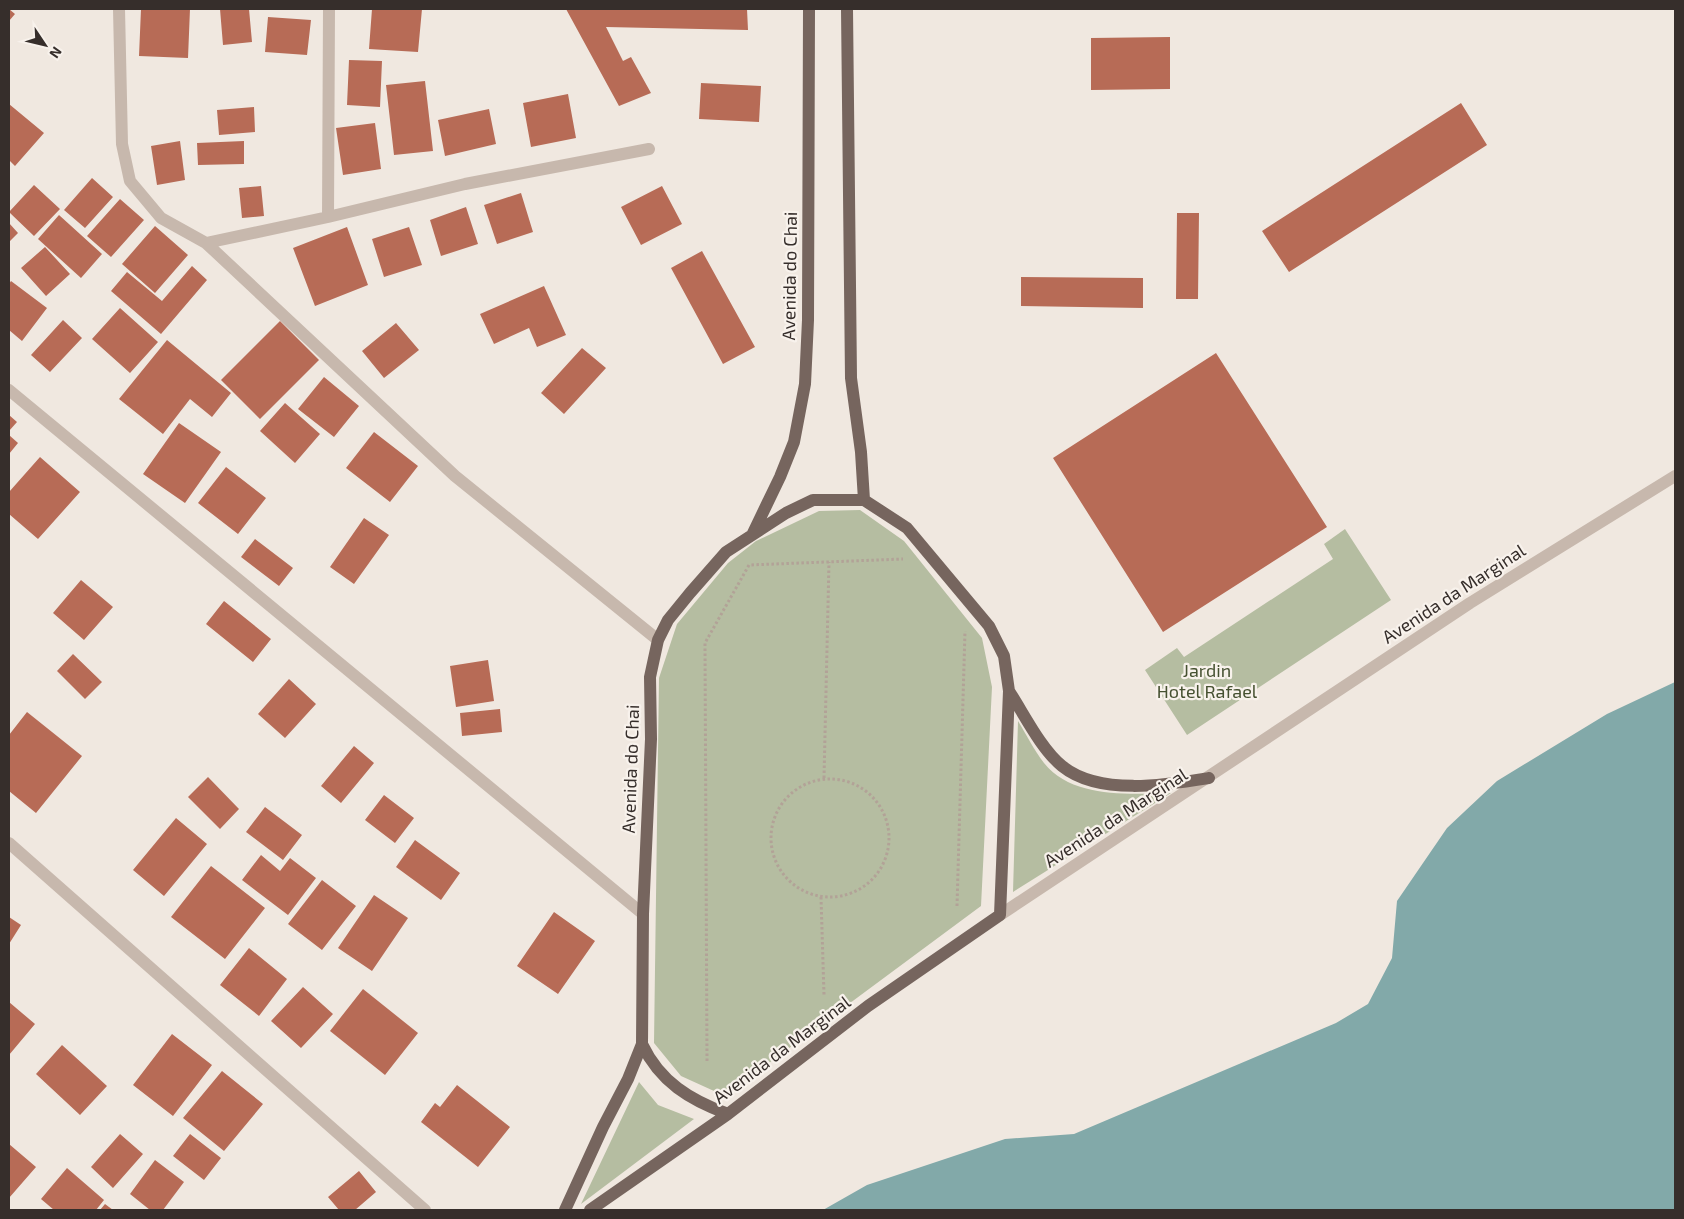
<svg xmlns="http://www.w3.org/2000/svg" width="1684" height="1219" font-family="'Exo 2',sans-serif">
<rect width="100%" height="100%" fill="#f0e8e0"/>
<!-- green -->
<path fill="#b5bda1" d="M 860,510 L 904,541 L 982,638 L 992,687 L 981,906 L 734,1089 L 714,1091 L 681,1076 L 654,1043 L 659,678 L 677,624 L 728,563 L 756,541 L 819,511 Z
M 1345,529 L 1391,600 L 1187,735 L 1145,670 L 1177,648 L 1184,657 L 1333,559 L 1324,544 Z
M 1018,721 C 1026,734 1034,750 1044,763 C 1073,799 1130,794 1171,793 L 1013,892 Z
M 639,1082 L 658,1105 L 694,1119 L 581,1204 Z"/>
<!-- water -->
<path fill="#82a9a9" d="M 1675,682 L 1675,1210 L 823,1210 L 867,1185 L 1005,1139 L 1074,1134 L 1336,1023 L 1368,1004 L 1392,958 L 1397,901 L 1447,828 L 1497,781 L 1607,714 Z"/>
<!-- building -->
<path fill="#b76b56" d="M 9,9 L 15,14 L 9,21 Z
M 141,9 L 190,9 L 188,58 L 139,56 Z
M 220,9 L 249,9 L 252,42 L 223,45 Z
M 372,9 L 422,9 L 418,52 L 369,49 Z
M 566,9 L 747,9 L 748,30 L 606,27 L 623,61 L 631,57 L 651,93 L 619,106 Z
M 268,17 L 311,20 L 307,55 L 265,52 Z
M 1170,37 L 1170,89 L 1091,90 L 1091,38 Z
M 349,60 L 382,61 L 380,107 L 347,105 Z
M 425,81 L 433,151 L 394,155 L 386,85 Z
M 701,83 L 761,86 L 759,122 L 699,119 Z
M 568,94 L 576,138 L 531,147 L 523,103 Z
M 1461,103 L 1487,145 L 1289,272 L 1262,231 Z
M 9,104 L 44,133 L 15,166 L 9,160 Z
M 254,107 L 255,132 L 219,135 L 217,110 Z
M 489,109 L 496,144 L 445,156 L 438,120 Z
M 375,123 L 381,169 L 343,175 L 336,128 Z
M 180,141 L 185,180 L 157,185 L 151,146 Z
M 244,141 L 244,164 L 198,165 L 197,143 Z
M 92,178 L 113,197 L 85,228 L 64,210 Z
M 34,185 L 60,209 L 34,236 L 9,212 Z
M 261,186 L 264,216 L 242,218 L 239,188 Z
M 662,186 L 682,224 L 641,245 L 621,207 Z
M 521,193 L 533,232 L 497,244 L 484,205 Z
M 120,199 L 144,220 L 111,257 L 87,236 Z
M 466,207 L 478,244 L 441,256 L 430,220 Z
M 1177,213 L 1199,213 L 1198,299 L 1176,299 Z
M 59,215 L 102,254 L 81,278 L 38,239 Z
M 9,223 L 18,233 L 9,242 Z
M 155,226 L 188,255 L 155,293 L 122,264 Z
M 347,227 L 368,285 L 315,306 L 293,248 Z
M 409,227 L 422,265 L 384,277 L 372,239 Z
M 45,247 L 70,274 L 46,296 L 21,268 Z
M 702,251 L 755,347 L 723,364 L 671,268 Z
M 192,266 L 207,280 L 161,334 L 111,291 L 127,272 L 162,301 Z
M 1021,277 L 1143,278 L 1143,308 L 1021,306 Z
M 11,281 L 47,308 L 22,341 L 9,330 L 9,284 Z
M 544,286 L 566,335 L 537,347 L 529,328 L 494,344 L 480,314 Z
M 120,308 L 158,342 L 130,373 L 92,339 Z
M 63,320 L 82,338 L 50,372 L 31,355 Z
M 280,321 L 319,360 L 260,419 L 221,380 Z
M 396,323 L 419,350 L 384,378 L 362,351 Z
M 167,340 L 231,393 L 212,417 L 190,399 L 163,434 L 119,399 Z
M 582,348 L 606,368 L 564,414 L 541,393 Z
M 1216,353 L 1327,527 L 1163,632 L 1053,458 Z
M 324,377 L 359,406 L 334,437 L 298,409 Z
M 285,403 L 320,434 L 295,463 L 260,431 Z
M 9,415 L 17,422 L 9,431 Z
M 179,423 L 221,452 L 185,503 L 143,474 Z
M 374,432 L 418,466 L 390,502 L 346,468 Z
M 9,435 L 18,443 L 9,454 Z
M 40,457 L 80,492 L 38,539 L 9,514 L 9,492 Z
M 226,467 L 266,498 L 238,534 L 198,503 Z
M 364,518 L 389,535 L 354,584 L 330,567 Z
M 255,539 L 293,568 L 279,586 L 241,557 Z
M 81,580 L 113,607 L 84,640 L 53,613 Z
M 224,601 L 271,639 L 253,662 L 206,624 Z
M 73,654 L 102,682 L 85,699 L 57,671 Z
M 488,660 L 494,701 L 456,707 L 450,666 Z
M 289,679 L 316,704 L 285,738 L 258,714 Z
M 500,709 L 502,732 L 462,736 L 460,713 Z
M 27,712 L 82,756 L 36,813 L 9,791 L 9,735 Z
M 354,746 L 374,763 L 341,803 L 321,786 Z
M 208,777 L 239,809 L 220,829 L 188,797 Z
M 384,795 L 414,818 L 395,843 L 365,820 Z
M 265,807 L 302,835 L 283,860 L 246,832 Z
M 176,818 L 207,844 L 164,896 L 133,870 Z
M 415,840 L 460,873 L 441,900 L 396,867 Z
M 261,855 L 280,871 L 290,858 L 316,878 L 288,915 L 242,880 Z
M 211,866 L 265,908 L 225,959 L 171,917 Z
M 322,880 L 356,906 L 322,950 L 288,924 Z
M 374,895 L 408,918 L 372,971 L 338,948 Z
M 554,912 L 595,941 L 558,994 L 517,966 Z
M 9,917 L 21,925 L 9,944 Z
M 249,948 L 287,979 L 259,1016 L 220,985 Z
M 303,987 L 333,1014 L 301,1048 L 271,1021 Z
M 363,989 L 418,1033 L 385,1075 L 330,1031 Z
M 9,1002 L 35,1024 L 9,1055 Z
M 172,1034 L 212,1065 L 173,1116 L 133,1085 Z
M 62,1045 L 107,1086 L 80,1115 L 36,1074 Z
M 222,1071 L 263,1104 L 224,1151 L 183,1118 Z
M 457,1085 L 510,1127 L 478,1167 L 421,1122 L 435,1103 L 440,1107 Z
M 120,1134 L 143,1154 L 113,1188 L 91,1167 Z
M 190,1134 L 221,1158 L 204,1180 L 173,1156 Z
M 9,1144 L 36,1167 L 9,1198 Z
M 155,1160 L 184,1182 L 163,1210 L 150,1210 L 130,1194 Z
M 67,1168 L 104,1200 L 96,1210 L 54,1210 L 41,1199 Z
M 359,1171 L 376,1192 L 355,1210 L 339,1210 L 328,1197 Z
M 105,1204 L 113,1210 L 100,1210 Z"/>
<g fill="none" stroke-linecap="round" stroke-linejoin="round">
<!-- path -->
<path stroke="#b2a297" stroke-width="3" stroke-dasharray="2.5 2.5" stroke-linecap="butt" d="M 824,778 L 829,562
M771 838a59 59 0 1 1 118 0a59 59 0 1 1-118 0Z
M 821,897 L 824,995
M 957,906 L 965,631
M 707,1061 L 705,643 L 749,565 L 903,559"/>
<!-- minor -->
<path stroke="#c7b8ad" stroke-width="12" d="M 119,9 L 122,144 L 130,181 L 161,218 L 206,243 L 455,476 L 658,640
M 328,217 L 329,9
M 206,243 L 328,217 L 465,184 L 649,149
M 9,390 L 643,914
M 9,843 L 425,1210
M 1000,915 L 1470,603 L 1675,476"/>
<!-- major -->
<path stroke="#76655e" stroke-width="12" d="M 847,9 L 851,378 L 861,452 L 864,500
M 753,533 L 780,477 L 794,442 L 805,384 L 808,320 L 809,9
M 1009,691 C 1024,714 1041,749 1062,766 C 1099,796 1166,785 1209,778
M 642,1044 C 660,1082 690,1100 728,1114
M 565,1210 L 603,1127 L 628,1079 L 642,1044 L 643,914 L 651,739 L 650,677 L 658,640 L 668,620 L 690,593 L 726,552 L 786,513 L 813,500 L 864,500 L 907,528 L 989,626 L 1004,656 L 1009,691 L 1000,915 L 868,1006 L 728,1114 L 590,1210"/>
</g>
<g text-anchor="middle" stroke-width="4.5" stroke-linejoin="round" paint-order="stroke">
<!-- street labels -->
<g font-size="18" fill="#362e2b" stroke="#f8f2ec">
<text transform="translate(790 276) rotate(-89)" y="6">Avenida do Chai</text>
<text transform="translate(1454 594) rotate(-33)" y="6">Avenida da Marginal</text>
<text transform="translate(631 769) rotate(-88)" y="6">Avenida do Chai</text>
<text transform="translate(1116 818) rotate(-33)" y="6">Avenida da Marginal</text>
<text transform="translate(782 1050) rotate(-37)" y="6">Avenida da Marginal</text>
</g>
<!-- park labels -->
<g font-size="18" fill="#465131" stroke="#f8f2ec">
<text x="1207" y="677">Jardin<tspan x="1207" dy="21">Hotel Rafael</tspan></text>
</g>
</g>
<!-- border -->
<rect width="1684" height="1219" fill="none" stroke="#362e2b" stroke-width="20"/>
<!-- north arrow -->
<g transform="translate(45 45) rotate(125)" stroke="#f8f2ec" stroke-width="4" paint-order="stroke">
<path d="M0-4L9 19L0 12L-9 19Z" fill="#362e2b"/>
<text y="-8" font-size="14" font-weight="bold" text-anchor="middle" fill="#362e2b">N</text>
</g>
</svg>
